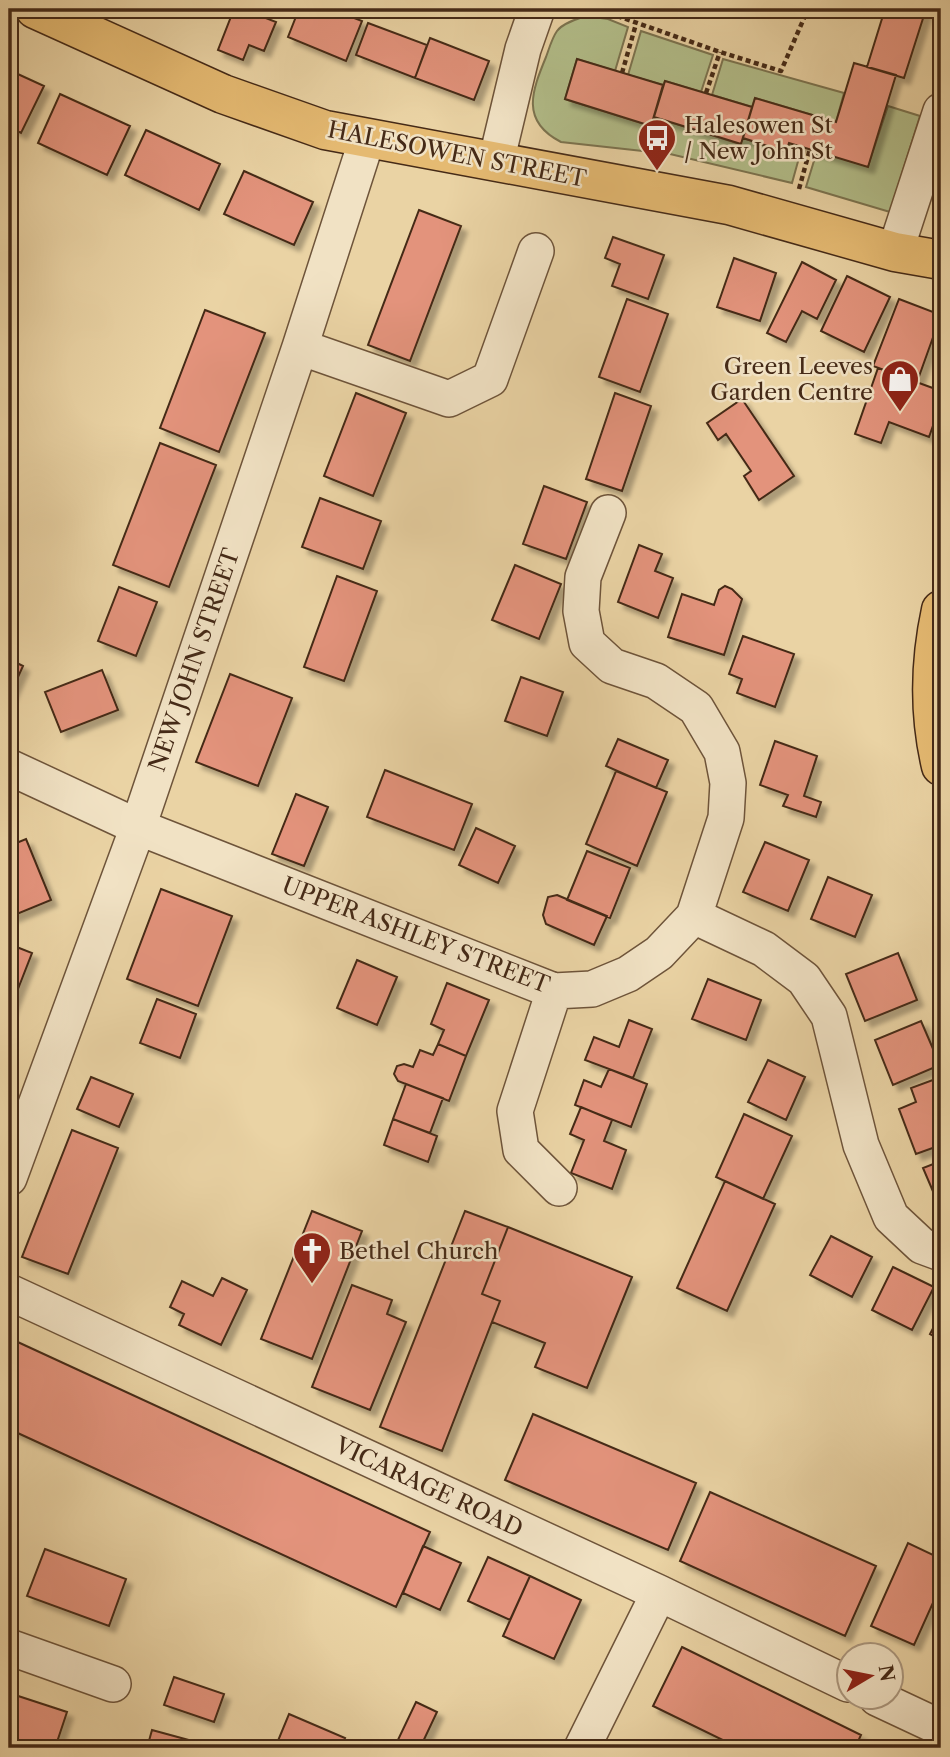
<svg xmlns="http://www.w3.org/2000/svg" width="950" height="1757" font-family="'Libre Caslon Text',serif">
<defs>
<filter id="shadow"><feDropShadow dx="6" dy="6" stdDeviation="2" flood-color="#0004"/></filter>
</defs>
<rect width="100%" height="100%" fill="#ead3a4"/>
<filter id="stains"><feTurbulence type="fractalNoise" baseFrequency=".00286" numOctaves="4"/><feColorMatrix values="0 0 0 0 .2 0 0 0 0 .09 0 0 0 0 .02 0 0 0 .5 -.17"/></filter>
<radialGradient id="worn" r=".72"><stop offset=".6" stop-color="#630" stop-opacity="0"/><stop offset="1" stop-color="#630" stop-opacity=".3"/></radialGradient>
<!-- green -->
<path fill="#b2bd89" stroke="#7c7450" stroke-width="2" d="M 586,16 L 608,19 L 628,27 L 615,71 L 577,59 L 565,99 L 651,126 L 654,117 L 740,144 L 743,138 L 786,152 L 789,143 L 802,147 L 792,183 L 670,154 L 561,142 C 520,121 532,91 546,57 C 549,49 552,38 557,31 C 563,23 577,19 586,16 Z
M 641,31 L 713,55 L 701,92 L 665,81 L 663,85 L 628,75 Z
M 723,59 L 844,93 L 836,122 L 755,98 L 752,107 L 712,95 Z
M 888,106 L 920,116 L 890,212 L 806,187 L 817,151 L 868,166 Z"/>
<!-- building -->
<path fill="#e3937b" stroke="#452a17" stroke-width="2" filter="url(#shadow)" d="M 234,9 L 261,9 L 258,15 L 276,22 L 264,51 L 249,45 L 243,60 L 218,50 Z
M 299,9 L 331,9 L 362,21 L 346,61 L 288,37 Z
M 885,9 L 926,9 L 904,78 L 867,67 Z
M 368,23 L 427,45 L 415,78 L 356,55 Z
M 430,38 L 489,61 L 474,100 L 415,78 Z
M 577,59 L 663,85 L 651,126 L 565,99 Z
M 854,63 L 896,75 L 868,167 L 789,143 L 786,152 L 743,138 L 755,98 L 836,122 Z
M 9,70 L 44,86 L 21,133 L 9,127 Z
M 665,81 L 752,107 L 741,144 L 654,117 Z
M 60,94 L 130,126 L 107,175 L 38,143 Z
M 146,130 L 220,164 L 199,210 L 125,175 Z
M 244,171 L 313,202 L 294,245 L 224,214 Z
M 419,210 L 461,226 L 410,361 L 368,345 Z
M 613,237 L 664,255 L 648,299 L 612,286 L 620,264 L 605,258 Z
M 734,258 L 776,273 L 760,321 L 717,307 Z
M 802,262 L 836,280 L 817,319 L 802,311 L 786,342 L 767,333 Z
M 847,276 L 890,297 L 864,352 L 821,331 Z
M 627,299 L 668,314 L 640,392 L 599,377 Z
M 899,299 L 941,315 L 917,382 L 873,366 Z
M 205,310 L 265,333 L 219,452 L 160,428 Z
M 878,368 L 941,391 L 941,403 L 929,437 L 889,422 L 881,443 L 855,434 Z
M 356,393 L 406,413 L 373,496 L 324,476 Z
M 615,393 L 651,406 L 622,491 L 586,479 Z
M 742,399 L 794,476 L 759,500 L 744,476 L 751,471 L 726,434 L 718,440 L 707,423 Z
M 160,443 L 216,465 L 169,587 L 113,565 Z
M 544,486 L 587,502 L 566,559 L 523,544 Z
M 320,498 L 381,521 L 363,569 L 302,547 Z
M 639,545 L 662,554 L 655,571 L 673,578 L 658,618 L 618,602 Z
M 515,565 L 561,584 L 539,639 L 492,620 Z
M 337,576 L 377,591 L 344,681 L 304,667 Z
M 725,586 L 732,589 L 742,599 L 724,655 L 668,637 L 682,594 L 714,605 L 719,590 Z
M 119,587 L 157,602 L 136,656 L 98,641 Z
M 743,636 L 794,654 L 775,707 L 737,693 L 742,679 L 729,674 Z
M 9,659 L 23,666 L 9,697 Z
M 102,670 L 118,710 L 61,732 L 45,692 Z
M 230,674 L 292,698 L 258,786 L 196,762 Z
M 521,677 L 563,692 L 547,736 L 505,721 Z
M 618,739 L 668,760 L 656,788 L 606,766 Z
M 775,741 L 817,756 L 804,796 L 821,802 L 816,817 L 783,806 L 788,795 L 760,785 Z
M 385,770 L 472,804 L 454,850 L 367,817 Z
M 616,771 L 667,792 L 637,866 L 586,844 Z
M 296,794 L 328,807 L 304,866 L 272,854 Z
M 476,828 L 515,846 L 498,883 L 459,865 Z
M 26,839 L 51,900 L 12,916 L 9,909 L 9,846 Z
M 765,842 L 809,860 L 788,911 L 743,892 Z
M 587,851 L 630,868 L 610,918 L 567,900 Z
M 828,877 L 872,895 L 855,937 L 811,919 Z
M 161,889 L 232,916 L 198,1006 L 127,979 Z
M 557,895 L 607,916 L 594,945 L 546,924 L 543,915 L 548,897 Z
M 9,944 L 32,953 L 9,1012 Z
M 898,953 L 917,1000 L 865,1021 L 846,974 Z
M 357,960 L 397,977 L 377,1025 L 337,1008 Z
M 708,979 L 761,1000 L 746,1040 L 692,1019 Z
M 447,983 L 489,1000 L 466,1056 L 438,1044 L 444,1030 L 431,1024 Z
M 157,999 L 196,1014 L 180,1058 L 140,1043 Z
M 629,1020 L 652,1029 L 633,1078 L 585,1060 L 594,1037 L 619,1047 Z
M 921,1021 L 940,1065 L 893,1085 L 875,1040 Z
M 438,1044 L 466,1056 L 449,1101 L 398,1081 L 394,1074 L 397,1066 L 404,1064 L 413,1067 L 420,1050 L 433,1055 Z
M 768,1060 L 805,1077 L 786,1120 L 748,1102 Z
M 609,1069 L 647,1084 L 631,1127 L 575,1105 L 584,1080 L 601,1087 Z
M 91,1077 L 133,1094 L 119,1127 L 77,1109 Z
M 941,1077 L 941,1145 L 916,1154 L 899,1109 L 916,1102 L 911,1088 Z
M 406,1084 L 443,1098 L 430,1133 L 393,1119 Z
M 581,1107 L 612,1120 L 604,1141 L 626,1150 L 612,1189 L 571,1173 L 584,1140 L 570,1134 Z
M 744,1114 L 792,1136 L 763,1199 L 716,1177 Z
M 393,1119 L 437,1136 L 428,1162 L 384,1145 Z
M 72,1130 L 118,1148 L 68,1274 L 22,1257 Z
M 941,1161 L 941,1210 L 923,1168 Z
M 725,1181 L 775,1204 L 727,1311 L 677,1288 Z
M 312,1211 L 362,1231 L 312,1359 L 261,1339 Z
M 465,1211 L 508,1227 L 482,1294 L 500,1301 L 442,1451 L 380,1427 Z
M 508,1227 L 632,1277 L 587,1388 L 535,1367 L 545,1343 L 492,1322 L 500,1301 L 482,1294 Z
M 831,1236 L 872,1257 L 852,1297 L 810,1275 Z
M 893,1267 L 934,1287 L 912,1330 L 872,1310 Z
M 222,1278 L 247,1290 L 221,1345 L 179,1325 L 184,1314 L 170,1307 L 182,1281 L 213,1296 Z
M 352,1285 L 392,1300 L 387,1314 L 406,1322 L 370,1410 L 312,1387 Z
M 941,1313 L 941,1340 L 930,1334 Z
M 9,1338 L 430,1532 L 396,1607 L 9,1429 Z
M 533,1414 L 696,1483 L 668,1550 L 505,1480 Z
M 710,1492 L 876,1566 L 845,1636 L 680,1561 Z
M 941,1542 L 941,1585 L 914,1645 L 871,1626 L 908,1543 L 935,1556 Z
M 423,1546 L 461,1563 L 440,1610 L 403,1593 Z
M 45,1549 L 126,1579 L 109,1626 L 27,1596 Z
M 488,1557 L 530,1576 L 510,1620 L 468,1601 Z
M 530,1576 L 581,1600 L 554,1659 L 503,1636 Z
M 682,1647 L 861,1735 L 855,1748 L 739,1748 L 653,1706 Z
M 174,1677 L 224,1694 L 214,1722 L 164,1705 Z
M 9,1693 L 67,1712 L 55,1748 L 9,1748 Z
M 416,1702 L 437,1712 L 420,1748 L 404,1748 L 396,1744 Z
M 289,1714 L 345,1738 L 340,1748 L 275,1748 Z
M 152,1730 L 207,1745 L 206,1748 L 147,1748 Z"/>
<g fill="none" stroke-linecap="round" stroke-linejoin="round">
<defs>
<path id="street" d="M 496,162 L 523,49 L 537,9
M 895,252 L 941,111
M 300,347 L 449,399 L 490,379 L 536,251
M 9,767 L 138,827 L 554,991 L 592,989 L 628,974 L 659,953 L 694,916 L 726,818 L 728,783 L 722,752 L 696,708 L 656,681 L 612,666 L 587,643 L 581,611 L 583,577 L 608,513
M 694,916 L 764,949 L 804,979 L 829,1016 L 861,1145 L 891,1217 L 922,1246 L 941,1253
M 554,991 L 515,1111 L 521,1150 L 559,1188
M 9,1178 L 138,827 L 300,347 L 367,139
M 9,1292 L 659,1593 L 848,1684
M 9,1647 L 113,1684
M 877,1698 L 941,1728
M 582,1748 L 659,1593"/>
<path id="primary" d="M 35,9 L 223,94 L 325,130 L 729,205 L 895,252 L 941,260
M 941,610 C 930,661 929,715 941,766"/>
</defs>
<!-- street casing -->
<use href="#street" stroke="#6e543a" stroke-width="38"/>
<!-- primary casing -->
<use href="#primary" stroke="#452a17" stroke-width="41"/>
<!-- path -->
<path stroke="#452a17" stroke-width="4.5" stroke-dasharray="5 3.5" stroke-linecap="butt" d="M 584,9 L 603,11 L 720,52 L 781,71 L 808,9
M 622,73 L 636,24
M 706,93 L 720,52
M 799,189 L 810,149"/>
<!-- street -->
<use href="#street" stroke="#f1e2c4" stroke-width="35"/>
<!-- primary -->
<use href="#primary" stroke="#e5ba72" stroke-width="38"/>
</g>
<!-- icons -->
<defs>
<symbol id="bus-pin" viewBox="-11 -11 22 30"><path d="M0 17L-7.5 6A9.5 9.5 0 1 1 7.5 6Z" fill="#8f2418" stroke="#f1e2c4"/><path d="M-5-6H5V4H4V6H2V4H-2V6H-4V4H-5ZM-3.5-4V0h7V-4ZM-3.5 1.2v1.5H-2V1.2ZM2 1.2v1.5H3.5V1.2Z" fill="#fff"/></symbol>
<symbol id="shop-pin" viewBox="-11 -11 22 30"><path d="M0 17L-7.5 6A9.5 9.5 0 1 1 7.5 6Z" fill="#8f2418" stroke="#f1e2c4"/><path d="M-5-2.5h2.3a2.7 3.5 0 0 1 5.4 0H5L5.5 6h-11ZM-1.5-2.5h3a1.5 2.3 0 0 0-3 0Z" fill="#fff"/></symbol>
<symbol id="church-pin" viewBox="-11 -11 22 30"><path d="M0 17L-7.5 6A9.5 9.5 0 1 1 7.5 6Z" fill="#8f2418" stroke="#f1e2c4"/><path d="M-1.2-6h2.4v3.5h3.3v2.4h-3.3V6h-2.4V-.1h-3.3v-2.4h3.3Z" fill="#fff"/></symbol>
</defs>
<g fill-rule="evenodd">
<use href="#bus-pin" x="635" y="116" width="44" height="60"/>
<use href="#shop-pin" x="878" y="357" width="44" height="60"/>
<use href="#church-pin" x="290" y="1229" width="44" height="60"/>
</g>
<g text-anchor="middle" stroke-width="5" stroke-linejoin="round" paint-order="stroke">
<!-- poi labels -->
<g font-size="23" fill="#452a17" stroke="#f1e2c4" text-anchor="start">
<text x="684" y="133">Halesowen St<tspan x="684" dy="26">/ New John St</tspan></text>
<text x="873" y="374" text-anchor="end">Green Leeves<tspan x="873" dy="26">Garden Centre</tspan></text>
<text x="339" y="1259">Bethel Church</text>
</g>
<!-- street labels -->
<g font-size="23" fill="#452a17" stroke="#f1e2c4">
<text transform="translate(457 154) rotate(11)" y="8">HALESOWEN STREET</text>
<text transform="translate(194 660) rotate(-71)" y="8">NEW JOHN STREET</text>
<text transform="translate(416 935) rotate(21)" y="8">UPPER ASHLEY STREET</text>
<text transform="translate(429 1487) rotate(25)" y="8">VICARAGE ROAD</text>
</g>
</g>
<!-- margin -->
<rect width="950" height="1757" fill="none" stroke="#ead3a4" stroke-width="35"/>
<rect x="10" y="10" width="929" height="1736" fill="none" stroke="#452a17" stroke-width="3.5"/>
<rect x="18" y="18" width="915" height="1722" fill="none" stroke="#452a17" stroke-width="2"/>
<!-- north arrow -->
<g transform="translate(870 1676) rotate(80)"><circle r="33" fill="#f1e2c4" stroke="#ac987f" stroke-width="2"/>
<path d="M0-5L12 26L0 18L-12 26Z" fill="#8f2418"/>
<text y="-10" font-size="19" font-weight="bold" text-anchor="middle" fill="#452a17">N</text>
</g>
<rect width="100%" height="100%" filter="url(#stains)"/>
<rect width="100%" height="100%" fill="url(#worn)"/>
</svg>
